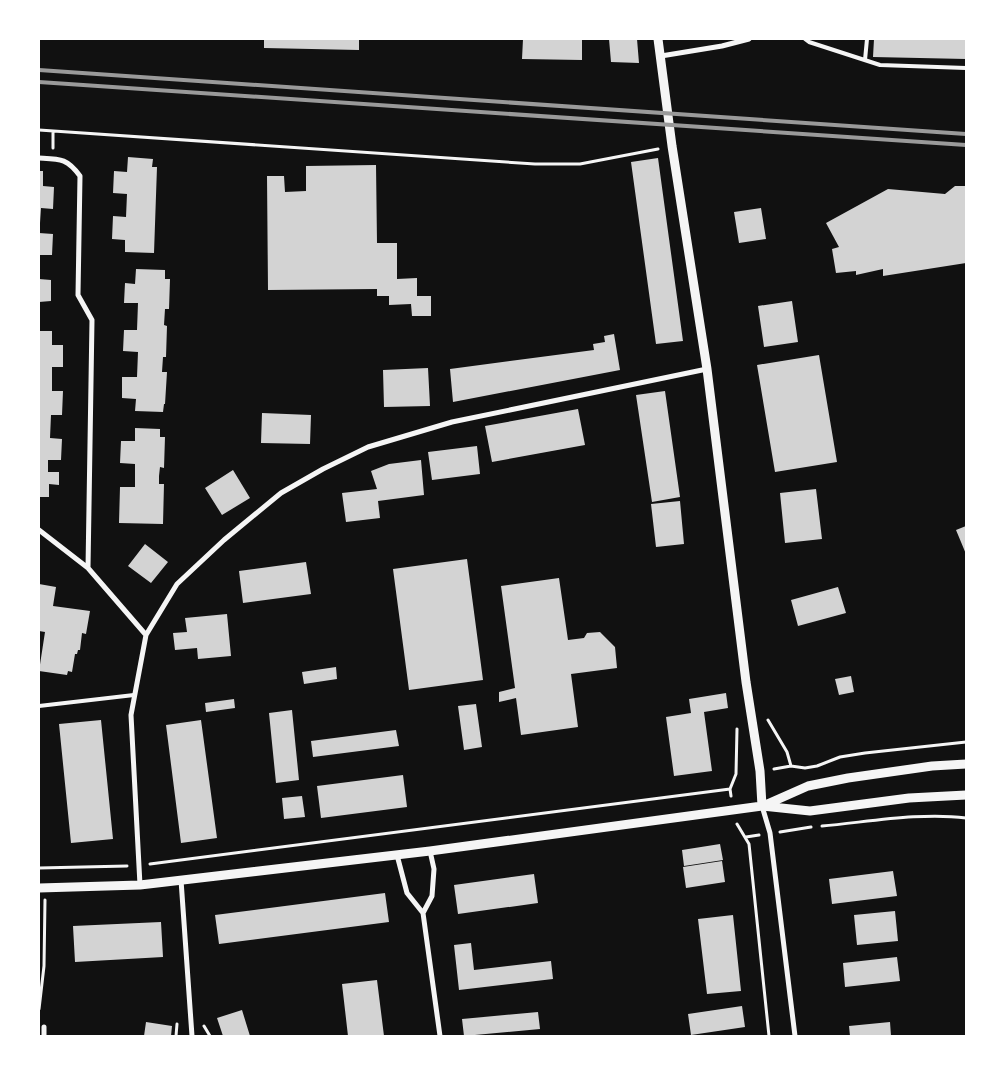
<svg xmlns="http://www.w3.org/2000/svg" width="1005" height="1075" font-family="'DM Sans',sans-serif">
<rect width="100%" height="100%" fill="#111"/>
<!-- building -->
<path fill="#d3d3d3" d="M 264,39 L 359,39 L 359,50 L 264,48 Z
M 523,39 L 582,39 L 582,60 L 522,59 Z
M 609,39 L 637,39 L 639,63 L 611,62 Z
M 874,39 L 966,39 L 966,59 L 873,57 Z
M 128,157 L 153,159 L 152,167 L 157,167 L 154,253 L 125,252 L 125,240 L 112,239 L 113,216 L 126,217 L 127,194 L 113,193 L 114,171 L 127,172 Z
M 658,158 L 683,341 L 656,344 L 631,162 Z
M 376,165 L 377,243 L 397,243 L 397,279 L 417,278 L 417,296 L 431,296 L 431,316 L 412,316 L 411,304 L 389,305 L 389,296 L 377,296 L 377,289 L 268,290 L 267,176 L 284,176 L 285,192 L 306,191 L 306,166 Z
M 39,171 L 43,171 L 43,186 L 54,187 L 53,209 L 41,208 L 40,223 L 39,223 Z
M 955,186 L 966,186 L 966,263 L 883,276 L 883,269 L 856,275 L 856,271 L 836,273 L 832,249 L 839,247 L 826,223 L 888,189 L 945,194 Z
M 761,208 L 766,239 L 739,243 L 734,212 Z
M 39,233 L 53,234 L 52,255 L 40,255 L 40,259 Z
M 136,269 L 165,270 L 165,279 L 170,279 L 169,309 L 165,309 L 164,325 L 167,326 L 166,357 L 163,357 L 162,372 L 167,372 L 165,404 L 164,404 L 163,412 L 135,411 L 136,399 L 122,398 L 122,377 L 137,377 L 138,352 L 123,351 L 124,330 L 137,330 L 138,303 L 124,303 L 125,283 L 135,284 Z
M 39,279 L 51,280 L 51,301 L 39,302 Z
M 792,301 L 798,342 L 764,347 L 758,306 Z
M 39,331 L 52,331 L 52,345 L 63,345 L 63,367 L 52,367 L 52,391 L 63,391 L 62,415 L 51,415 L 50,438 L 62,439 L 61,460 L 48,460 L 48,472 L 59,472 L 59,485 L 49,484 L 49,497 L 39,497 Z
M 614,334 L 620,370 L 453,402 L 450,369 L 594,350 L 593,344 L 605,342 L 604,336 Z
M 819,355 L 837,462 L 775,472 L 757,365 Z
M 428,368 L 430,406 L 384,407 L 383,370 Z
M 665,391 L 680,497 L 652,502 L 636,395 Z
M 578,409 L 585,445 L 492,462 L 485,426 Z
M 262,413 L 311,415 L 310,444 L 261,443 Z
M 135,428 L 160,429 L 160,437 L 165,437 L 164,468 L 160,467 L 159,476 L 159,484 L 164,484 L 163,524 L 119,523 L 120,487 L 135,487 L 135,464 L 120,463 L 121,441 L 135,441 Z
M 477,446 L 480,474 L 432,480 L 428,452 Z
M 421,460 L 424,495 L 378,501 L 380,518 L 346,522 L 342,493 L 377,489 L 371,471 L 389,464 Z
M 233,470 L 250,498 L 222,515 L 205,488 Z
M 816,489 L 822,539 L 785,543 L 780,493 Z
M 680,501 L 684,544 L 656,547 L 651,504 Z
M 966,526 L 966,554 L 956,530 Z
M 145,544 L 168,562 L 151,583 L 128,566 Z
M 467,559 L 483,680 L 409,690 L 393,569 Z
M 306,562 L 311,594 L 243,603 L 239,571 Z
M 559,578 L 568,640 L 584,638 L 587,633 L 600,632 L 615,647 L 617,668 L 571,674 L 578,727 L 521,735 L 516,698 L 499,702 L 499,692 L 515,688 L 501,586 Z
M 39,584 L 56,587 L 53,606 L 90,611 L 86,634 L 82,633 L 80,650 L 78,650 L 77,654 L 75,654 L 72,672 L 68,671 L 67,675 L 39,671 L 45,632 L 39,631 Z
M 838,587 L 846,613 L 798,626 L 791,600 Z
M 227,614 L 231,656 L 198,659 L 197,648 L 175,650 L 173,633 L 187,632 L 185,618 Z
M 336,667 L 337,679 L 304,684 L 302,672 Z
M 851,676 L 854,692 L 839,695 L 835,679 Z
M 726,693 L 728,708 L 704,712 L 712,771 L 674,776 L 666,717 L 691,713 L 689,699 Z
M 234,699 L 235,708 L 206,712 L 205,703 Z
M 476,704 L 482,747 L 464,750 L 458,706 Z
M 292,710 L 299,780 L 276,783 L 269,713 Z
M 101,720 L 113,839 L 71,843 L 59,724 Z
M 201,720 L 217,838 L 181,843 L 166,725 Z
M 396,730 L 399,746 L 313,757 L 311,741 Z
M 403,775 L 407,807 L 321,818 L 317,786 Z
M 302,796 L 305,817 L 284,819 L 282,798 Z
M 720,844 L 723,860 L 684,866 L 682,850 Z
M 722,861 L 725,882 L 686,888 L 683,867 Z
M 893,871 L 897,896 L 832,904 L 829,879 Z
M 534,874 L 538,903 L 458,914 L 454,885 Z
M 385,893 L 389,922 L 219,944 L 215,915 Z
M 895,911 L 898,941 L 857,945 L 854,915 Z
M 733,915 L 741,991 L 707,994 L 698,919 Z
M 161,922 L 163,957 L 75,962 L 73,926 Z
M 471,943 L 474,970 L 551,961 L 553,979 L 459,990 L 454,945 Z
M 897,957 L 900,981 L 845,987 L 843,963 Z
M 377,980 L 384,1036 L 348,1036 L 342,984 Z
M 742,1006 L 745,1027 L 691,1035 L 688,1014 Z
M 242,1010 L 250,1036 L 223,1036 L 217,1018 Z
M 538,1012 L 540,1029 L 464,1036 L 462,1019 Z
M 146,1022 L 172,1026 L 171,1036 L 144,1036 Z
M 890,1022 L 891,1036 L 850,1036 L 849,1026 Z"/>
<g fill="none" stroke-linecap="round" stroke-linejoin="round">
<!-- path -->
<path stroke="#f5f5f5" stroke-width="3" d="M 39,130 L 535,164 L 580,164 L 658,149
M 53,131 L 53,148
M 768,720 L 787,752 L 791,766 L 805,768 L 817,766 L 840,757 L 865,753 L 966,742
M 774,769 L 791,766
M 731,796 L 730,789 L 736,774 L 737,729
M 737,824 L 749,844 L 769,1036
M 822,826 C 868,822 921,812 966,818
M 780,832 L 811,827
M 746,837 L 759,835
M 150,864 L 730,789
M 39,868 L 127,866
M 39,1009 L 44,966 L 45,900
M 204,1026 L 210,1036
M 176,1036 L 177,1024"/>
<!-- service -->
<path stroke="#f5f5f5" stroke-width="4" d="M 805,39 L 809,42 L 880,65 L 966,68
M 865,60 L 867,39
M 39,706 L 134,695"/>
<!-- minor -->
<path stroke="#f5f5f5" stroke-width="5" d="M 661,56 L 722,46 L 749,39
M 39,158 C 60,159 67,158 80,176 L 78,295 L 92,320 L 88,568
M 39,530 L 88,568 L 146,635
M 762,806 L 770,833 L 795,1036
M 397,855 L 407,893 L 423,913 L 440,1036
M 181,880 L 192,1036
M 140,885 L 131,715 L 146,635 L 177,584 L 224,540 L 281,493 L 323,469 L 368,447 L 452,422 L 707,369
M 423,913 L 432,896 L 434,869 L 430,851
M 44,1036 L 44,1027"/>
<!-- tertiary -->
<path stroke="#f5f5f5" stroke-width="9" d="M 658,39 L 672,146 L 707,369 L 746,682 L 760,771 L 762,806
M 763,806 L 808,786 L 848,778 L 932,766 L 966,764
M 39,888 L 140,885 L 430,851 L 762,806 L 810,811 L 909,798 L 966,795"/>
<!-- rail -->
<path stroke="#9a9a9a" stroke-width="4" d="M 39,70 L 966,134
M 39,82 L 966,145"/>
</g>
<!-- border -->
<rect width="1005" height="1075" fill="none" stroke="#ffffff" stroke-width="80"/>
</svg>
